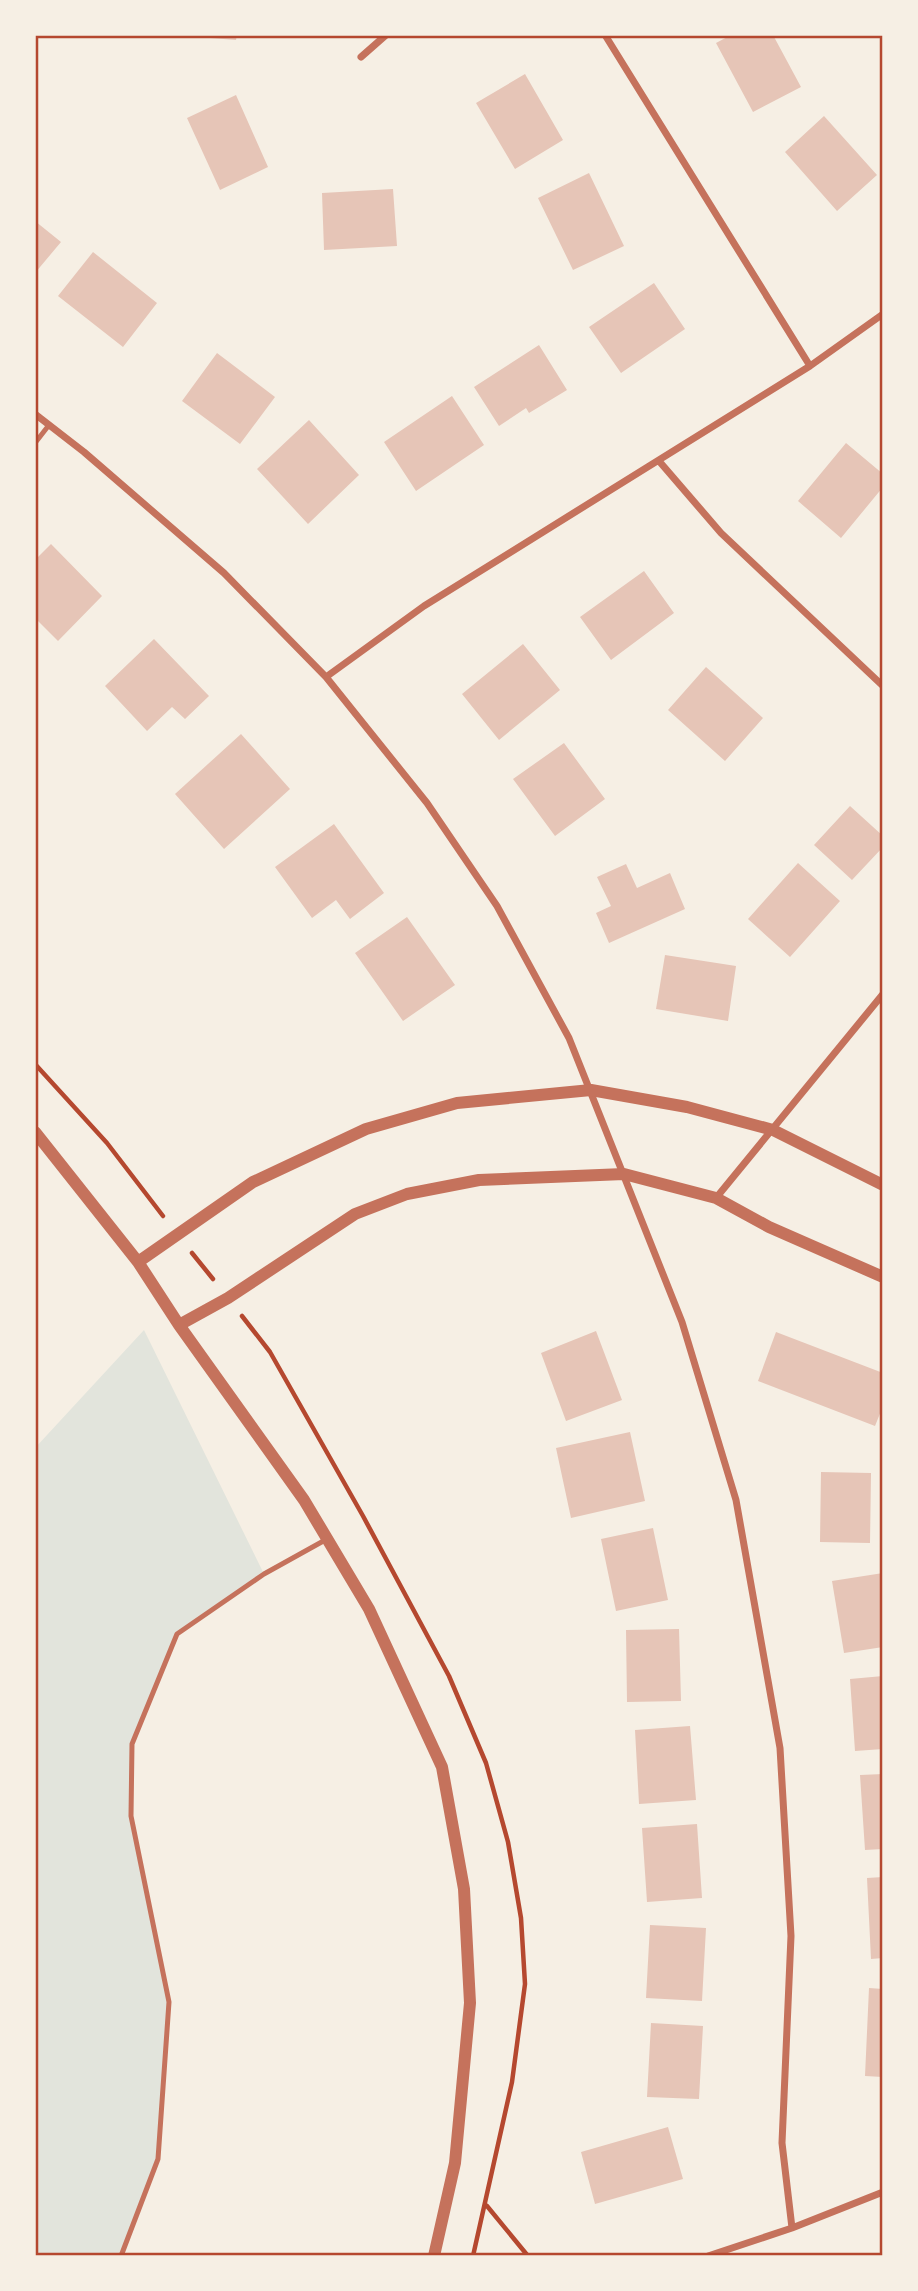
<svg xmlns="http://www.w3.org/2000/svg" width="918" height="2291" font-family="Raleway,sans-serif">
<rect width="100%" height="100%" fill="#f6efe4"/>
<!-- green -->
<path fill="#e2e4dc" d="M 144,1330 L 264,1574 L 177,1634 L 132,1744 L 131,1816 L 169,2002 L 158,2159 L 121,2256 L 35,2256 L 35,1448 Z"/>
<!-- building -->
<path fill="#e6c5b7" d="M 198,35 L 237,35 L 236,40 L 198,37 Z
M 731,35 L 773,35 L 801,87 L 753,112 L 716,43 Z
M 525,74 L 563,140 L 515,169 L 476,103 Z
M 236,95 L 268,167 L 220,190 L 187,118 Z
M 824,116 L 877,175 L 837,211 L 785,152 Z
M 589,173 L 624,246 L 573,270 L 538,198 Z
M 393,189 L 397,246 L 324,250 L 322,193 Z
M 35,221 L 61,242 L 35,273 Z
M 93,252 L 157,303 L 123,347 L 58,296 Z
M 654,283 L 685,329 L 621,373 L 589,327 Z
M 539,345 L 567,390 L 529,413 L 526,408 L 499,426 L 474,387 Z
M 217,353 L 275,397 L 240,444 L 182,401 Z
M 452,396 L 484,445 L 416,491 L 384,442 Z
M 309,420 L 359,475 L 308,524 L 257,469 Z
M 846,443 L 883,474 L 883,487 L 841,538 L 798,501 Z
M 51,544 L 102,596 L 58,641 L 35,618 L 35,560 Z
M 644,571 L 674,613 L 611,660 L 580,617 Z
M 154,639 L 209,696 L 185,719 L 172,707 L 147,731 L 105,686 Z
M 523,644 L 560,690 L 499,740 L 462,694 Z
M 706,667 L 763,718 L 725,761 L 668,710 Z
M 241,734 L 290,789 L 224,849 L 175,794 Z
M 564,743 L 605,799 L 555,836 L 513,779 Z
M 850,806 L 883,836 L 883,847 L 852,880 L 814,845 Z
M 334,824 L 384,893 L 350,919 L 336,900 L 312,918 L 275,867 Z
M 798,863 L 840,901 L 790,957 L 748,919 Z
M 626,864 L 637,888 L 670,873 L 685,909 L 609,943 L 596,913 L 611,906 L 597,877 Z
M 407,917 L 455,985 L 403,1021 L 355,953 Z
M 665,955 L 736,966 L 728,1021 L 656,1009 Z
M 596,1331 L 622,1400 L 566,1421 L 541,1353 Z
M 776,1332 L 883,1373 L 883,1406 L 875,1426 L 758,1381 Z
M 630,1432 L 645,1501 L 571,1518 L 556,1448 Z
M 821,1472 L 871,1473 L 870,1543 L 820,1542 Z
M 653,1528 L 668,1600 L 616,1611 L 601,1539 Z
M 883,1573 L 883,1647 L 844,1653 L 832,1581 Z
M 679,1629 L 681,1701 L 627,1702 L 626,1630 Z
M 883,1676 L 883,1749 L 855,1751 L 850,1679 Z
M 690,1726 L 696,1800 L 639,1804 L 635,1730 Z
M 883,1774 L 883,1849 L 865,1850 L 860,1775 Z
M 697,1824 L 702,1898 L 647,1902 L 642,1828 Z
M 883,1877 L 883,1958 L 871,1959 L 867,1878 Z
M 650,1925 L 706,1928 L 702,2001 L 646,1998 Z
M 869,1988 L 883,1989 L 883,2077 L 865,2076 Z
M 651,2023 L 703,2026 L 699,2099 L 647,2097 Z
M 668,2127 L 683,2179 L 595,2204 L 581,2152 Z"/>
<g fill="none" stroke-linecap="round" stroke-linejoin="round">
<!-- path -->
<path stroke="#b5482f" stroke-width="4.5" d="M 35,1064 L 107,1143 L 163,1216
M 192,1253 L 213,1279
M 242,1316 L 270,1352 L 363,1516 L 449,1676 L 486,1763 L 508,1842 L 521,1918 L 525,1984 L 512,2082 L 473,2256
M 487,2206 L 528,2256"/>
<!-- service -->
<path stroke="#c5725c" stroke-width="5" d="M 35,443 L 49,425
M 121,2256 L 158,2159 L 169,2002 L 131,1816 L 132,1744 L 177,1634 L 264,1574 L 327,1539"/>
<!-- minor -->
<path stroke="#c5725c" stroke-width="7" d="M 605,35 L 810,366
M 361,57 L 386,35
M 35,414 L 84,452 L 224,573 L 326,677 L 427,803 L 497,906 L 569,1038 L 682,1322 L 736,1500 L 780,1748 L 791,1936 L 782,2143 L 792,2228
M 659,461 L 721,533 L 883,686
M 326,677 L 424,606 L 810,366 L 883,314
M 716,1198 L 883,994
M 708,2256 L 792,2228 L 883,2192"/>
<!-- tertiary -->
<path stroke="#c5725c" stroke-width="12" d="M 35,1132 L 138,1262 L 179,1325 L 304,1500 L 369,1609 L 442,1767 L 464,1889 L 470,2003 L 455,2163 L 434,2256
M 138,1262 L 253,1182 L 366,1129 L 457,1103 L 591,1090 L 687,1107 L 773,1130 L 883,1185
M 179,1325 L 228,1298 L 355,1214 L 407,1194 L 479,1180 L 624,1174 L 716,1198 L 769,1227 L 883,1277"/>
</g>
<!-- border -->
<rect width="918" height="2291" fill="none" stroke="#f6efe4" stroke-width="74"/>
<rect x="37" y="37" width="844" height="2217" fill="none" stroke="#b5482f" stroke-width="2.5"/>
</svg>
